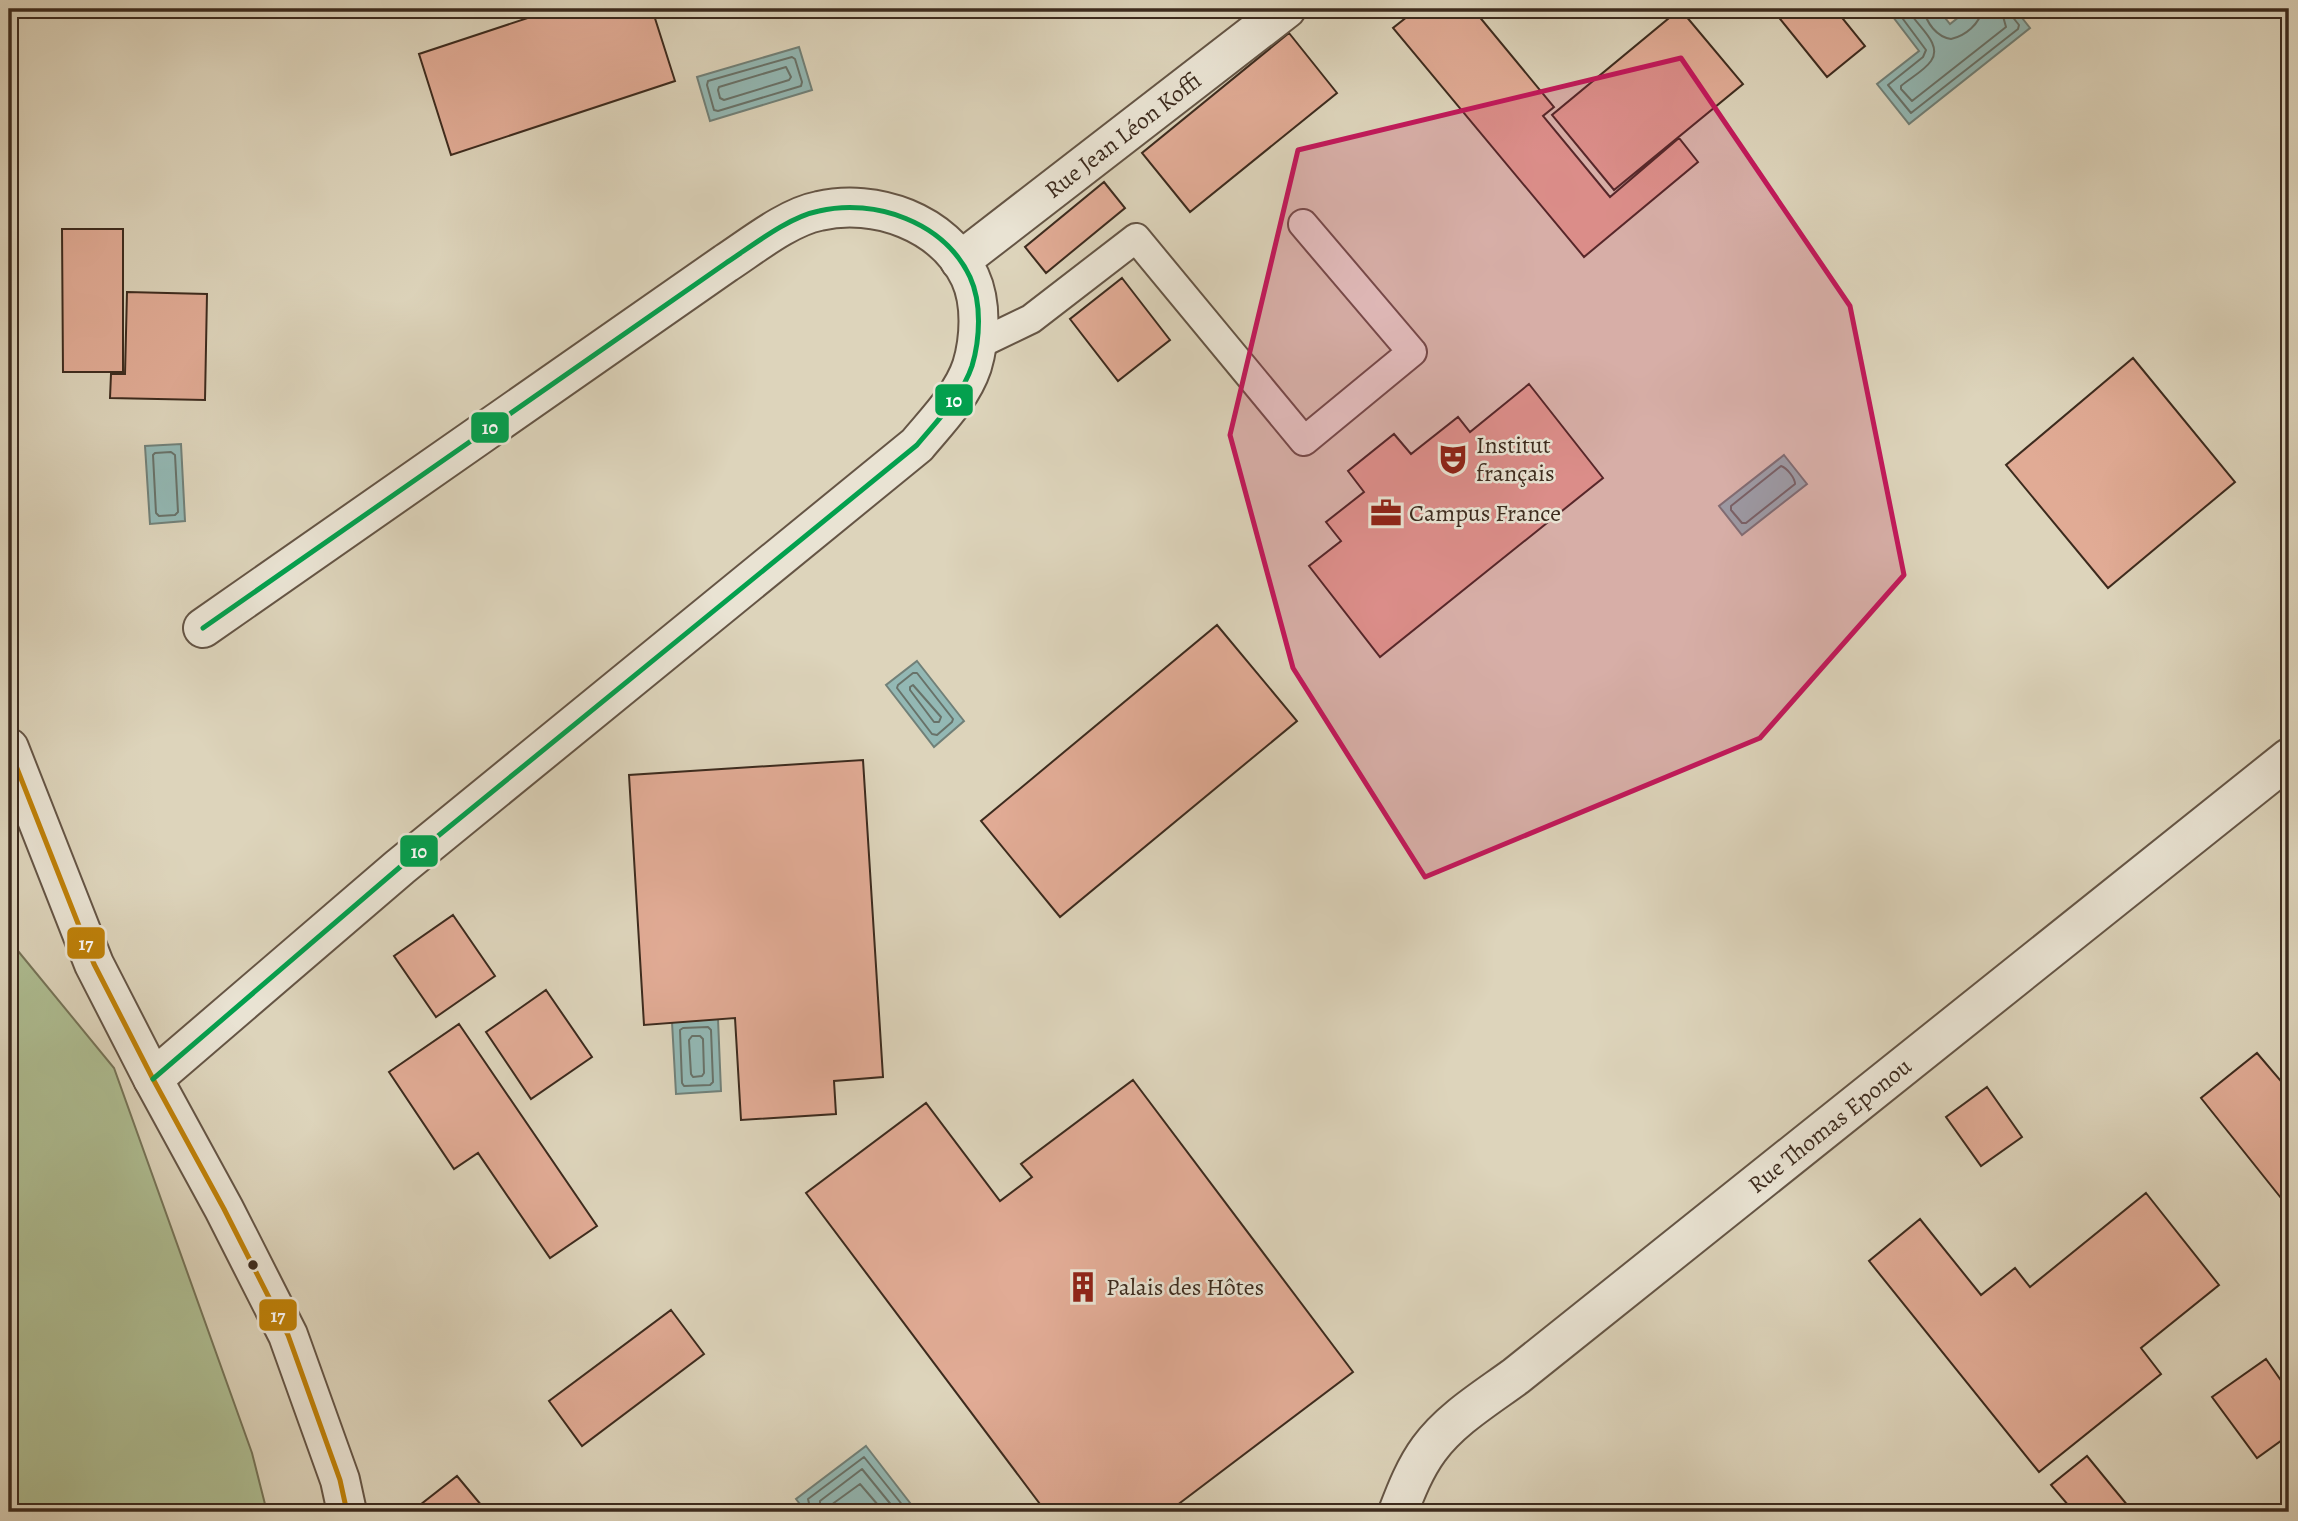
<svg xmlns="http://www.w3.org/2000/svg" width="2298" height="1521" font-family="Alegreya,serif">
<rect width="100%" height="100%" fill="#ddd4bb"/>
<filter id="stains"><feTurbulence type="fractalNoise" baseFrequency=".00286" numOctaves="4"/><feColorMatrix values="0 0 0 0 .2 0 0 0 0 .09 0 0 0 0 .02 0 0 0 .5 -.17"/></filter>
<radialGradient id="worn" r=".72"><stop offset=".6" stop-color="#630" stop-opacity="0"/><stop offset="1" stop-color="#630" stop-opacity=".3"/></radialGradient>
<!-- green -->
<path fill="#aebd92" stroke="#767458" stroke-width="2" d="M 9,940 L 114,1068 L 252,1453 L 267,1512 L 9,1512 Z"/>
<!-- water -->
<path fill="#93b8b4" stroke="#718078" stroke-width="2" d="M 1896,9 L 1938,9 L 1950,24 L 1969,9 L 2015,9 L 2030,28 L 1909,124 L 1877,84 L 1919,51 L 1890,13 Z
M 799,47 L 812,90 L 710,121 L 697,77 Z
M 181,444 L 185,521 L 150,524 L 145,446 Z
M 1784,455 L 1807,484 L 1742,535 L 1719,506 Z
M 917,661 L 964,721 L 934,747 L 886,685 Z
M 718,1019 L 721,1091 L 676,1094 L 672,1022 Z
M 866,1446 L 917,1512 L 806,1512 L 796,1499 Z"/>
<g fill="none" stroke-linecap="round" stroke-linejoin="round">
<!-- shore -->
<path stroke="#687269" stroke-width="2" d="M 1900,9 L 1900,15 L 1926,50 L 1923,57 L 1888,85 L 1911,113 L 2018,29 L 2019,25 L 2011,15 L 2010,9
M 1908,9 C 1914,24 1944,43 1931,61 C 1924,71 1910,78 1901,86 L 1901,89 L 1912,101 L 2006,27 L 2001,9
M 1924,9 C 1926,23 1937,37 1951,39 C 1965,36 1980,24 1982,9
M 792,57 L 795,59 L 802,82 L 801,86 L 718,111 L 714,110 L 707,85 L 708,81 Z
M 786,67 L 791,77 L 789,80 L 724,100 L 720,98 L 718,90 L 719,87 Z
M 171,452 L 175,455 L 178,512 L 175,515 L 159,516 L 156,513 L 153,455 L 155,453 Z
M 1781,466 C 1787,468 1795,478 1795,484 L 1746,523 L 1742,523 L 1731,510 L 1731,506 Z
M 913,673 L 917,673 L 953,719 L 952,722 L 937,735 L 932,734 L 897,688 L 898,685 Z
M 913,685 L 941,717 L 939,722 L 934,722 L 910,690 L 910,687 Z
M 708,1027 L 711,1030 L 713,1082 L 710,1085 L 684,1086 L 682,1083 L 680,1030 L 683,1028 Z
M 692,1036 L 700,1036 L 703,1039 L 704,1073 L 702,1076 L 693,1077 L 691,1074 L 689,1040 Z
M 811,1512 L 808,1499 L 864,1457 L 908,1512
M 820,1512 L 820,1501 L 862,1469 L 897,1512
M 830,1512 L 831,1505 L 860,1484 L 884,1512"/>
</g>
<!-- building -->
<path fill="#e1ab95" stroke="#3d2b1e" stroke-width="2" d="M 555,9 L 652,9 L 675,81 L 451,155 L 419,54 Z
M 1417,9 L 1473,9 L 1554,107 L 1543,116 L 1610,197 L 1679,138 L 1698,162 L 1584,257 L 1393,28 Z
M 1680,9 L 1743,84 L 1614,190 L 1552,115 Z
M 1772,9 L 1835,9 L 1865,46 L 1827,77 Z
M 1289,33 L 1337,93 L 1190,212 L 1142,153 Z
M 1104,182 L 1125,208 L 1046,273 L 1025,247 Z
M 62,229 L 123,229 L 123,372 L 63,372 Z
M 1122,278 L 1170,340 L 1118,381 L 1070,319 Z
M 127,292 L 207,294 L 205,400 L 110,398 L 111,374 L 125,374 Z
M 2133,358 L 2235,482 L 2108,588 L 2006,465 Z
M 1529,384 L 1603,478 L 1380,657 L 1309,566 L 1341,541 L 1326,522 L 1364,492 L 1348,471 L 1394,434 L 1411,454 L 1458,417 L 1470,432 Z
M 1217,625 L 1297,721 L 1060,917 L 981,821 Z
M 863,760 L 883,1077 L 834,1081 L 836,1114 L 741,1120 L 735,1018 L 644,1025 L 629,775 Z
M 453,915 L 495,976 L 436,1017 L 394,956 Z
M 546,990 L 592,1057 L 531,1099 L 486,1032 Z
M 459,1024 L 597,1226 L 550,1258 L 478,1153 L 454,1169 L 389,1072 Z
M 2257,1053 L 2285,1086 L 2289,1083 L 2289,1208 L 2201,1098 Z
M 1133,1080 L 1353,1372 L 1168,1512 L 1046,1512 L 806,1193 L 926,1103 L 1000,1201 L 1032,1177 L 1021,1164 Z
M 1987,1087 L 2022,1137 L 1981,1166 L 1946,1117 Z
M 2146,1193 L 2219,1285 L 2141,1348 L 2161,1374 L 2039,1472 L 1869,1261 L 1920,1219 L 1981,1295 L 2015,1268 L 2030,1287 Z
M 671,1310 L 704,1354 L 582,1446 L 549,1401 Z
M 2266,1359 L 2289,1392 L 2289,1435 L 2257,1458 L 2212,1397 Z
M 2087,1456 L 2133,1512 L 2074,1512 L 2051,1485 Z
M 457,1476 L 487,1512 L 411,1512 Z"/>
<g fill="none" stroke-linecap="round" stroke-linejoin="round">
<defs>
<path id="service" d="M 977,345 L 1031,319 L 1136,238 L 1304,441 L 1412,352 L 1303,224"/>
<g id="minor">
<path id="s1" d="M 960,261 L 1286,9"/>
<path d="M 153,1079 L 400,867 L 917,445 C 937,421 962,396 972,366 C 980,339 982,303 970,277 C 944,222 875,198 819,211 C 788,217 752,246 726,263 L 203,628"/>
<path id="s2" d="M 1398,1512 C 1406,1491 1415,1468 1429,1449 C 1451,1419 1486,1398 1516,1376 L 2289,758"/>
</g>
<path id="tertiary" d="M 9,748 L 94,964 L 153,1079 L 224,1209 L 288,1335 L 340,1480 L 347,1512"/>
</defs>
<!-- service casing -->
<use href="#service" stroke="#655545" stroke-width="32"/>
<!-- minor casing -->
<use href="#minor" stroke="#655545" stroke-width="42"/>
<!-- tertiary casing -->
<use href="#tertiary" stroke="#655545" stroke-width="42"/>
<!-- service -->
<use href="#service" stroke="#e9e3d3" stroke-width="28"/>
<!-- minor -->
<use href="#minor" stroke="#e9e3d3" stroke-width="38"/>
<!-- tertiary -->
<use href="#tertiary" stroke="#e9e3d3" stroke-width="38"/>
<defs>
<path id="bus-1" d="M 9,748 L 94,964 L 153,1079 L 224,1209 L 288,1335 L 340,1480 L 347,1512"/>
<path id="bus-2" d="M 153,1079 L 400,867 L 917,445 C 937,421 962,396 972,366 C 980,339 982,303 970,277 C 944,222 875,198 819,211 C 788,217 752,246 726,263 L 203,628"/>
</defs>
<!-- bus-1 casing -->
<use href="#bus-1" stroke="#e9e3d3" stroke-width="10"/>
<!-- bus-2 casing -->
<use href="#bus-2" stroke="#e9e3d3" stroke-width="10"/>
<!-- bus-1 -->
<use href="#bus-1" stroke="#bf8109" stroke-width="5"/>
<!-- bus-2 -->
<use href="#bus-2" stroke="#03a04e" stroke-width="5"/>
</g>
<!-- marked area -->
<path fill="#c2185b" fill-opacity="0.2" stroke="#c2185b" stroke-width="5" stroke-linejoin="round" d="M 1681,58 L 1850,306 L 1904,575 L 1760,738 L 1425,877 L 1293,668 L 1230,435 L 1298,150 Z"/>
<!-- icons -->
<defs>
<symbol id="theatre-bare" viewBox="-9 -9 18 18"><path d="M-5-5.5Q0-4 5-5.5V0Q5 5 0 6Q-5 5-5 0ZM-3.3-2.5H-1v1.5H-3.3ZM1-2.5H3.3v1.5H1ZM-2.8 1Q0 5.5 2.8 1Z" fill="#8f2418" stroke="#e9e3d3" stroke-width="2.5" paint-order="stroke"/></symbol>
<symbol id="office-bare" viewBox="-9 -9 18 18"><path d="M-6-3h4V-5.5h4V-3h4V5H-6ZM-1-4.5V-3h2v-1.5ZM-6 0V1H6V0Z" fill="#8f2418" stroke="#e9e3d3" stroke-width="2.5" paint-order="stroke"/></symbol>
<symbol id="building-bare" viewBox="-9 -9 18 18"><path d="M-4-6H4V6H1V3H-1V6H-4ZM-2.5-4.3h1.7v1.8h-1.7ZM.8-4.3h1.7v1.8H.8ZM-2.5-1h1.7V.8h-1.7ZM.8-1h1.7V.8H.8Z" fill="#8f2418" stroke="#e9e3d3" stroke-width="2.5" paint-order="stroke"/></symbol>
</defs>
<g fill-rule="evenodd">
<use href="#theatre-bare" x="1431" y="437" width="44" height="44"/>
<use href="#office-bare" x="1364" y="491" width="44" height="44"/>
<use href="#building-bare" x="1061" y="1265" width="44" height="44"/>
</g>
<!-- markers -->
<circle fill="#3d2b1e" stroke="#e9e3d3" stroke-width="2.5" cx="253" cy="1265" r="6"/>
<g text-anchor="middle" stroke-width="5" stroke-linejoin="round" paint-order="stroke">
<!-- street labels -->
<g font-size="24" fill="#3d2b1e" stroke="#e9e3d3">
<text dy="8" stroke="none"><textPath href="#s1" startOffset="206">Rue Jean Léon Koffi</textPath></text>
<text dy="8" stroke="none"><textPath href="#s2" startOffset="586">Rue Thomas Eponou</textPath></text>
</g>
<!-- poi labels -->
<g font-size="24" fill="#3d2b1e" stroke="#e9e3d3" text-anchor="start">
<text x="1476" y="453">Institut<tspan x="1476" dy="28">français</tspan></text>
<text x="1409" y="521">Campus France</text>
<text x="1106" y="1295">Palais des Hôtes</text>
</g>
</g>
<g stroke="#e9e3d3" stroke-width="2.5">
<rect x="934" y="383" width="40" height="34" rx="7" fill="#03a04e"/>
<rect x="470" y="411" width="40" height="33" rx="7" fill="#03a04e"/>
<rect x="399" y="834" width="40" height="34" rx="7" fill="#03a04e"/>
<rect x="66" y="926" width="40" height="34" rx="7" fill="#bf8109"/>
<rect x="258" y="1298" width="40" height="34" rx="7" fill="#bf8109"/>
</g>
<g font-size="19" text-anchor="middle" font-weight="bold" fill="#fff">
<text x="954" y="407">10</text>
<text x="490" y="434">10</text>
<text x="419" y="858">10</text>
<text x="86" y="950">17</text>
<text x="278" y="1322">17</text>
</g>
<!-- margin -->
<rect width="2298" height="1521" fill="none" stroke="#ddd4bb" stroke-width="35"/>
<rect x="10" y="10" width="2277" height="1500" fill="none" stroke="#3d2b1e" stroke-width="3.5"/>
<rect x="18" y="18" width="2263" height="1486" fill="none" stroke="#3d2b1e" stroke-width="2"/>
<rect width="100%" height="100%" filter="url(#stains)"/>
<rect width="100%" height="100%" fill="url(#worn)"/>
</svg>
